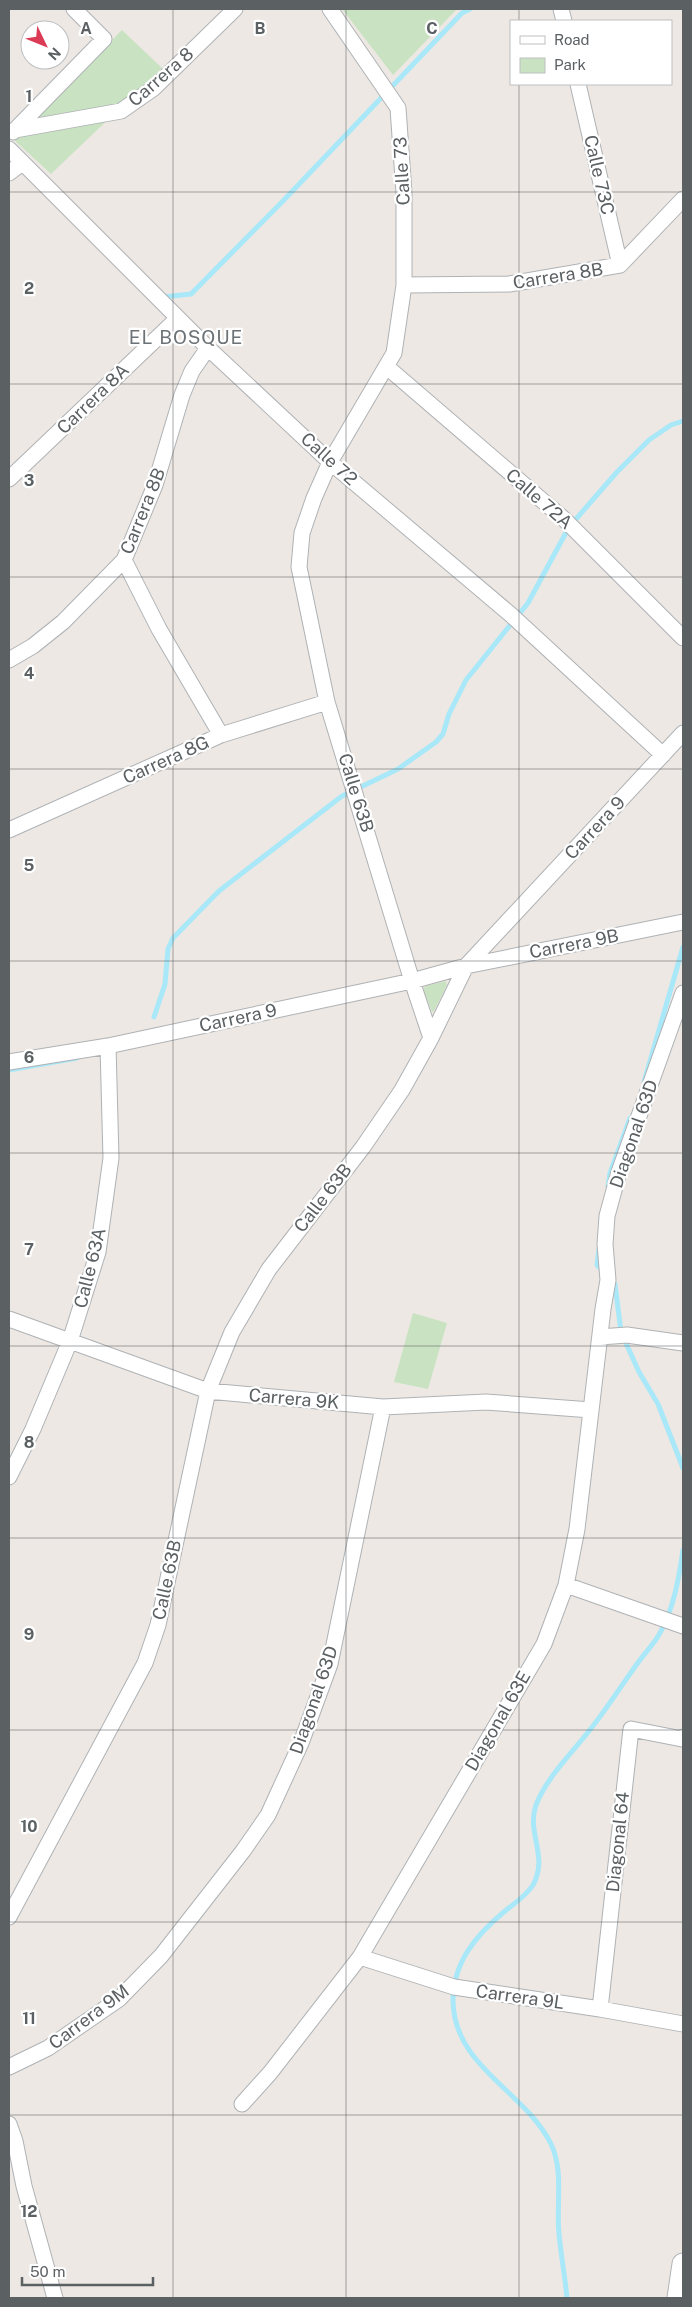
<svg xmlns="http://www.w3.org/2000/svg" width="692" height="2307" font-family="'Public Sans',sans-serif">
<rect width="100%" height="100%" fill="#ede8e3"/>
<!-- green -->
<path fill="#c9e3c2" d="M 342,9 L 457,9 L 393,75 Z
M 122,30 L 162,68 L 51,174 L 13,139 Z
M 446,981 L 447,985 L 434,1011 L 432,1012 L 423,989 L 426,986 Z
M 413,1313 L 447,1323 L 428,1389 L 394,1382 Z"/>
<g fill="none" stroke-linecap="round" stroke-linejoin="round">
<!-- stream -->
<path stroke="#a8e8f8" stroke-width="5" d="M 163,297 L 191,294 L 282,202 L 462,13 L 470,9
M 154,1017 L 165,984 L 168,949 L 173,938 L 219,891 L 342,796 L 398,769 L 436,742 L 443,734 L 449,714 L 466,680 L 528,603 L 569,527 L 617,472 L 649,440 L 671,425 L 683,421
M 9,1070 L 77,1058
M 644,1082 L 683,947
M 608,1186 L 610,1173 L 630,1118
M 599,1249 L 597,1265 L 604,1272
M 611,1280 L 615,1284 L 621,1332 L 639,1372 L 658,1404 L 683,1468
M 567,2298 C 565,2277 561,2255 559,2234 C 556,2204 564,2171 551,2144 C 525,2091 454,2067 453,2001 C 453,1962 476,1935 505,1911 C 515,1903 526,1896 533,1885 C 549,1856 526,1833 536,1805 C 547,1777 571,1754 589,1731 C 606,1710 621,1686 637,1664 C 644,1654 654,1644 660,1633 C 674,1608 679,1577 683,1550"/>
<defs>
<path id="street" d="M 330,9 L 398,108 L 404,193 L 404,285 L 394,353 L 330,462 L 314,498 L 302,533 L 299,567 L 327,702 L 412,981 L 431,1038
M 561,9 L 564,21
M 578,84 L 620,265
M 15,130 L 121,111 L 154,88 L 235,9
M 13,132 L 104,39 L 74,9
M 9,149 L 208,348 L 330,462 L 510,614 L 663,755
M 9,173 L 22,163
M 404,285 L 509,284 L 620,265 L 683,199
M 387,367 L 565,520 L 683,638
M 9,479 L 177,319
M 124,560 L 159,629 L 221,735
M 9,660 L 33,646 L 63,622 L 124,560 L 155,485 L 182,395 L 192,371 L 208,348
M 9,830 L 221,735 L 327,702
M 9,1062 L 108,1046 L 412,981 L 466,966 L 683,922
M 9,1319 L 208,1391 L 383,1407 L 486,1402 L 591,1410
M 600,1337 L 627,1335 L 683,1343
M 9,1477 L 33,1429 L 70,1341 L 98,1252 L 111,1158 L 108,1046
M 566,1585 L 683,1626
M 9,1917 L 145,1663 L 158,1625 L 208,1391 L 232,1332 L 269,1269 L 363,1147 L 402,1090 L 431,1038 L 466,966 L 683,733
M 360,1957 L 454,1987 L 600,2009 L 683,2024
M 600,2009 L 631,1729 L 682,1739 L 683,1737
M 9,2067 L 48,2048 L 119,1999 L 161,1956 L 243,1851 L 268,1815 L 301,1743 L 330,1664 L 383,1407
M 242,2104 L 270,2073 L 360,1957 L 544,1644 L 566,1585 L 577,1529 L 603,1309 L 608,1280 L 605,1244 L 607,1216 L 619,1172 L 683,993
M 9,2124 L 15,2141 L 24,2186 L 55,2298"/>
<path id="secondary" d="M 678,2298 L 683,2264"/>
</defs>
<!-- street casing -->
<use href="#street" stroke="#afb2b5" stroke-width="17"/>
<!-- secondary casing -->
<use href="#secondary" stroke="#b0b4b7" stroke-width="23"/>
<!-- street -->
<use href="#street" stroke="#fff" stroke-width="15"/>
<!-- secondary -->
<use href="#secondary" stroke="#fff" stroke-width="21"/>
</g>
<!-- grid -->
<path fill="none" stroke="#5b6063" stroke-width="1" stroke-opacity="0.55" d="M 173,9 L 173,2298M 346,9 L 346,2298M 519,9 L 519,21M 519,84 L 519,2298M 9,192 L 683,192M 9,384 L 683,384M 9,577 L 683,577M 9,769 L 683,769M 9,961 L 683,961M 9,1153 L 683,1153M 9,1346 L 683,1346M 9,1538 L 683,1538M 9,1730 L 683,1730M 9,1922 L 683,1922M 9,2115 L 683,2115"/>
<g text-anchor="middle" stroke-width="4.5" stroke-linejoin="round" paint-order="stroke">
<!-- street labels -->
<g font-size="18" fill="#5b6063" stroke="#fff">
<text transform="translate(161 77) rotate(-41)" y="6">Carrera 8</text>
<text transform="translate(402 171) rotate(-93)" y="6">Calle 73</text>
<text transform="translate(599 175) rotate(77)" y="6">Calle 73C</text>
<text transform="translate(558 276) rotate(-9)" y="6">Carrera 8B</text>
<text transform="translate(93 399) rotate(-44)" y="6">Carrera 8A</text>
<text transform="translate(329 459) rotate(42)" y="6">Calle 72</text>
<text transform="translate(539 499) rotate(41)" y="6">Calle 72A</text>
<text transform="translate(143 511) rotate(-68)" y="6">Carrera 8B</text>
<text transform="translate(166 760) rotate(-24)" y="6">Carrera 8G</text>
<text transform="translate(356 793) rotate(73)" y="6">Calle 63B</text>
<text transform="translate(595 828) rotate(-47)" y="6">Carrera 9</text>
<text transform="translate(574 944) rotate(-11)" y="6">Carrera 9B</text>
<text transform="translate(238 1018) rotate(-12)" y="6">Carrera 9</text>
<text transform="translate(634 1134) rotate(-71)" y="6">Diagonal 63D</text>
<text transform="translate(323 1198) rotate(-52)" y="6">Calle 63B</text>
<text transform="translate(90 1268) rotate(-76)" y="6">Calle 63A</text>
<text transform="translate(294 1399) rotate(5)" y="6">Carrera 9K</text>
<text transform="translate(167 1580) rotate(-78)" y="6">Calle 63B</text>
<text transform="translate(314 1700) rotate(-71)" y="6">Diagonal 63D</text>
<text transform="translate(498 1721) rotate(-60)" y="6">Diagonal 63E</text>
<text transform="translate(618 1842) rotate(-84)" y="6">Diagonal 64</text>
<text transform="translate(520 1997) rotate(8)" y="6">Carrera 9L</text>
<text transform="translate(89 2017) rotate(-37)" y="6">Carrera 9M</text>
</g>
<!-- neighbourhood labels -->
<g font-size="19" letter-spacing="1" fill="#6c7275" stroke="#fff">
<text x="186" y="344">EL BOSQUE</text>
</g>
</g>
<g font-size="16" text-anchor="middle" font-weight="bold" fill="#5b6063" stroke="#fff" stroke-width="4.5" stroke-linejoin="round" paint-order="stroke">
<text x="86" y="34">A</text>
<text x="260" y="34">B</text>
<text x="432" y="34">C</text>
<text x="29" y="102">1</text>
<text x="29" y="294">2</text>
<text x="29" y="486">3</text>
<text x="29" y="679">4</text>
<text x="29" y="871">5</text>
<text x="29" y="1063">6</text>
<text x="29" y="1255">7</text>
<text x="29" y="1448">8</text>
<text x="29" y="1640">9</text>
<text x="29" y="1832">10</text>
<text x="29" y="2024">11</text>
<text x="29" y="2217">12</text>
</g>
<!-- border -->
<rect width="692" height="2307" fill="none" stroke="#5b6063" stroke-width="20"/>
<!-- legend -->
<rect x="510" y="20" width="162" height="65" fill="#ffffff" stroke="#bdbfc1"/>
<rect x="520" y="36" width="25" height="8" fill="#ffffff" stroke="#bdbfc1"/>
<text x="554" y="45" font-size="15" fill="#5b6063">Road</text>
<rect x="520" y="58" width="25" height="15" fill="#c9e3c2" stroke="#bdbfc1"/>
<text x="554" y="70" font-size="15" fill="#5b6063">Park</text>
<!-- north arrow -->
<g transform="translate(45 45) rotate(133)"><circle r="24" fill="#ffffff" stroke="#bdbfc1"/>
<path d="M0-4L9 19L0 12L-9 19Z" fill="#db3b54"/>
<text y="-8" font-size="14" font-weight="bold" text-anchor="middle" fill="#5b6063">N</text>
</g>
<!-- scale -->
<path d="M22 2277v8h131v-8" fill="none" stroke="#5b6063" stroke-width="2.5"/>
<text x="30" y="2277" font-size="15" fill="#5b6063" stroke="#ffffff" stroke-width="4" paint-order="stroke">50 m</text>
</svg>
